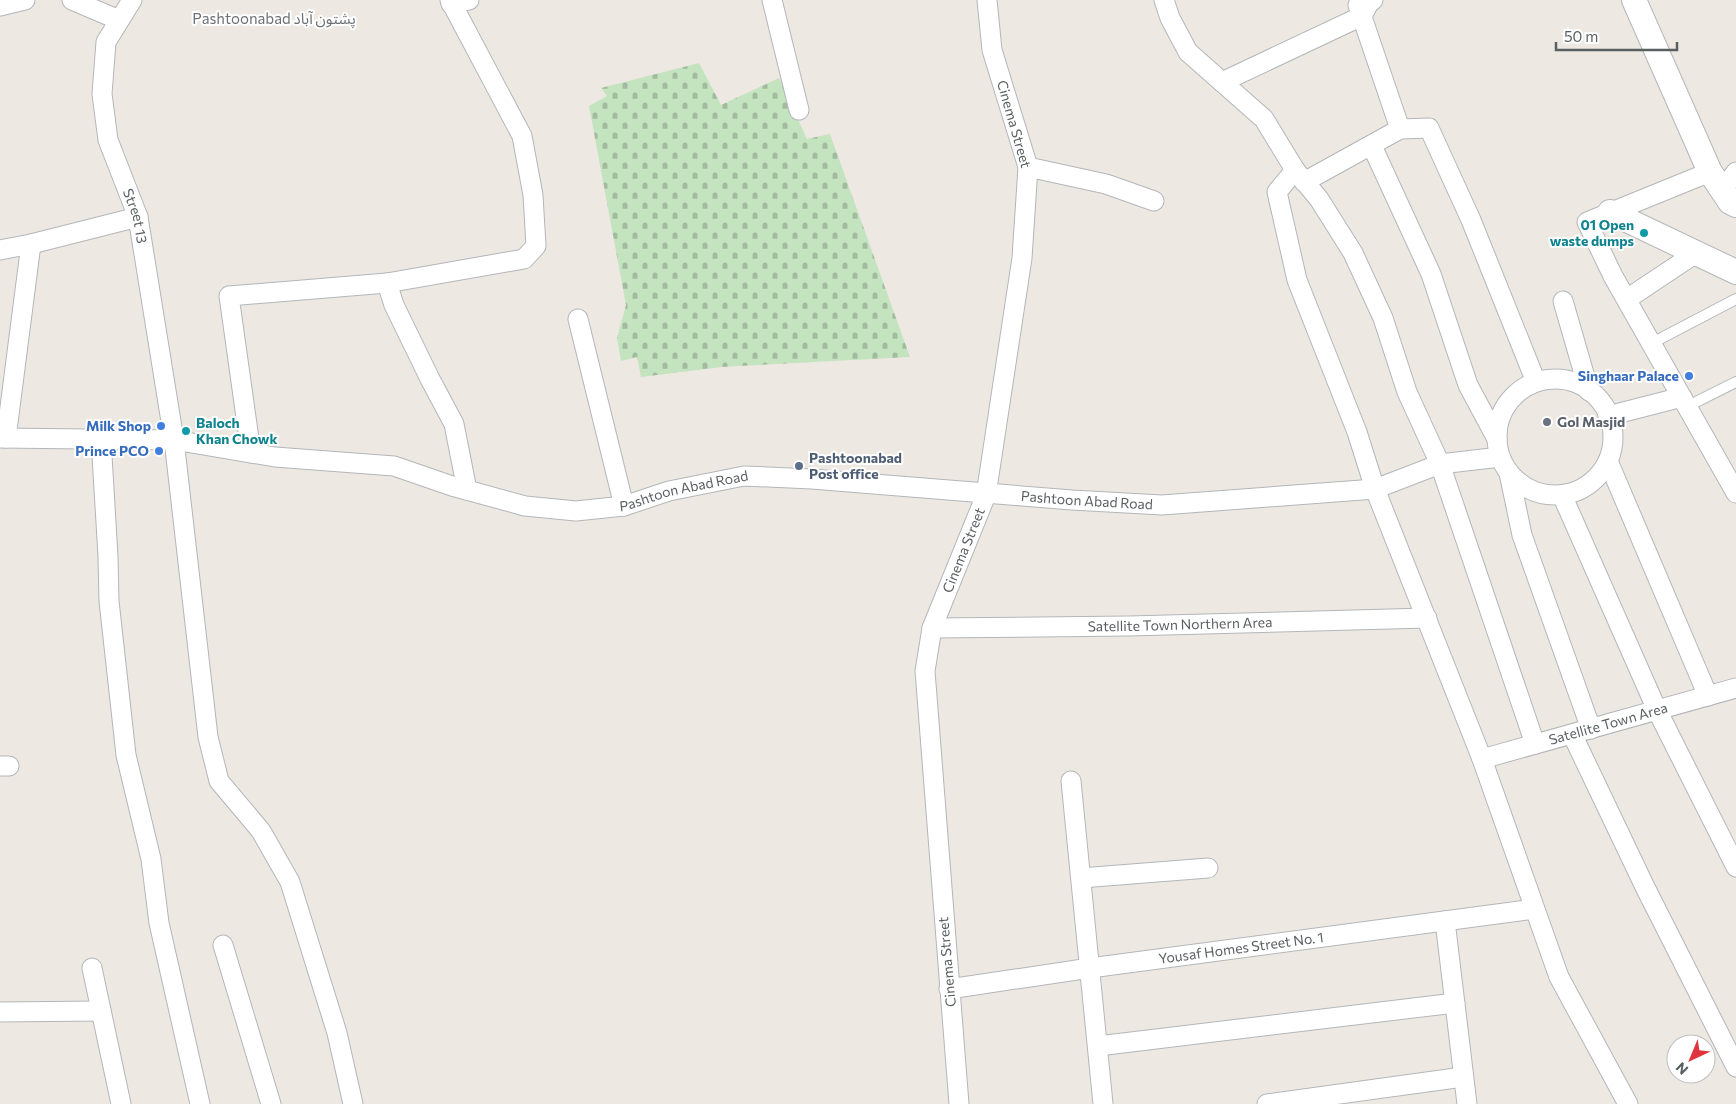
<svg xmlns="http://www.w3.org/2000/svg" width="1736" height="1104" font-family="Commissioner,'Noto Sans Arabic',sans-serif">
<defs>
<pattern id="cemetery-stones" width="16" height="16" patternUnits="userSpaceOnUse" patternTransform="scale(1.25)"><rect width="16" height="16" fill="#c4e3bf"/><path d="M2 7V4a2 2 0 0 1 4 0v3zM10 15v-3a2 2 0 0 1 4 0v3z" fill="#a2bb9f"/></pattern>
</defs>
<rect width="100%" height="100%" fill="#ede9e2"/>
<!-- cemetery -->
<path fill="url(#cemetery-stones)" d="M 699,63 L 721,105 L 779,78 L 807,139 L 830,134 L 910,357 L 722,367 L 641,377 L 637,357 L 621,361 L 617,338 L 626,305 L 589,106 L 607,96 L 601,88 Z"/>
<g fill="none" stroke-linecap="round" stroke-linejoin="round">
<defs>
<path id="service" d="M 1652,343 L 1736,299
M 1688,406 L 1736,382"/>
<g id="minor">
<path d="M 72,0 L 119,20"/>
<path id="s1" d="M 132,0 L 106,42 L 102,94 L 108,140 L 138,217 L 174,440 L 208,737 L 219,781 L 261,831 L 290,882 L 337,1033 L 353,1104"/>
<path d="M 772,0 L 799,110"/>
<path d="M 1164,0 L 1170,18 L 1188,52 L 1264,119 L 1295,170 L 1277,192 L 1297,280 L 1357,432 L 1375,489 L 1482,759 L 1559,977 L 1628,1104"/>
<path d="M 451,4 L 469,0"/>
<path d="M 1358,5 L 1400,129"/>
<path d="M 0,6 L 25,0"/>
<path d="M 1222,82 L 1362,16 L 1369,3 L 1373,0"/>
<path d="M 1372,146 L 1431,274 L 1468,385 L 1497,439"/>
<path d="M 1028,167 L 1106,184 L 1154,201"/>
<path d="M 1295,170 L 1319,199 L 1353,253 L 1383,318 L 1407,392 L 1440,464 L 1535,744"/>
<path d="M 1710,172 L 1587,222 L 1613,276 L 1736,493"/>
<path d="M 1304,182 L 1400,129 L 1429,128 L 1471,220 L 1536,382"/>
<path d="M 1722,190 L 1736,172"/>
<path d="M 0,250 L 31,244 L 138,217"/>
<path d="M 387,283 L 394,305 L 430,379 L 454,424 L 467,490"/>
<path d="M 1627,299 L 1696,253"/>
<path d="M 1563,301 L 1589,391"/>
<path d="M 578,319 L 624,506"/>
<circle cx="1555" cy="437" r="58"/>
<path d="M 1608,416 L 1682,397"/>
<path id="s2" d="M 0,438 L 174,440 L 275,457 L 394,466 L 452,486 L 525,506 L 576,511 L 624,506 L 669,491 L 744,476 L 812,479 L 1072,500 L 1162,505 L 1375,489 L 1440,464 L 1500,457"/>
<path d="M 6,438 L 31,244"/>
<path d="M 101,439 L 108,556 L 109,601 L 126,755 L 151,859 L 159,923 L 200,1104"/>
<path d="M 251,453 L 229,296 L 387,283 L 524,259 L 536,246 L 533,195 L 522,136 L 450,0"/>
<path d="M 1608,461 L 1708,696"/>
<path d="M 1509,473 L 1522,535 L 1591,729"/>
<path d="M 1562,495 L 1657,710 L 1736,867"/>
<path id="s3" d="M 932,628 L 1129,626 L 1427,618"/>
<path d="M 1572,734 L 1645,887 L 1736,1067"/>
<path id="s4" d="M 1482,759 L 1736,688"/>
<path d="M 0,766 L 9,766"/>
<path d="M 1071,781 L 1103,1104"/>
<path d="M 1081,878 L 1208,868"/>
<path d="M 1445,921 L 1467,1104"/>
<path d="M 223,945 L 271,1104"/>
<path d="M 92,968 L 121,1104"/>
<path id="s5" d="M 949,989 L 1090,968 L 1534,909"/>
<path d="M 0,1012 L 101,1011"/>
<path d="M 1098,1046 L 1455,1003"/>
<path id="s6" d="M 959,1104 L 925,671 L 932,628 L 986,495 L 1022,258 L 1028,167 L 992,50 L 987,0"/>
<path d="M 1267,1104 L 1463,1077"/>
</g>
<path id="tertiary" d="M 1634,0 L 1710,172 L 1730,202 L 1736,205
M 1610,212 L 1736,272"/>
</defs>
<!-- service casing -->
<use href="#service" stroke="#b3b6b9" stroke-width="12"/>
<!-- minor casing -->
<use href="#minor" stroke="#b3b6b9" stroke-width="21"/>
<!-- tertiary casing -->
<use href="#tertiary" stroke="#b3b6b9" stroke-width="26"/>
<!-- service -->
<use href="#service" stroke="#fff" stroke-width="10"/>
<!-- minor -->
<use href="#minor" stroke="#fff" stroke-width="19"/>
<!-- tertiary -->
<use href="#tertiary" stroke="#fff" stroke-width="24"/>
</g>
<!-- markers -->
<g fill="#0f9aa8" stroke="#fff" stroke-width="2">
<circle cx="1644" cy="233" r="5"/>
<circle cx="186" cy="431" r="5"/>
</g>
<g fill="#3f7fe0" stroke="#fff" stroke-width="2">
<circle cx="1689" cy="376" r="5"/>
<circle cx="161" cy="426" r="5"/>
<circle cx="159" cy="451" r="5"/>
</g>
<circle fill="#6b7280" stroke="#fff" stroke-width="2" cx="1547" cy="422" r="5"/>
<circle fill="#5c6f8a" stroke="#fff" stroke-width="2" cx="799" cy="466" r="5"/>
<g text-anchor="middle" stroke-width="4" stroke-linejoin="round" paint-order="stroke">
<!-- street labels -->
<g font-size="14" fill="#5a5f62" stroke="#fff">
<text transform="translate(1014 124) rotate(74)" y="5">Cinema Street</text>
<text dy="5" stroke="none"><textPath href="#s1" startOffset="229">Street 13</textPath></text>
<text dy="5" stroke="none"><textPath href="#s2" startOffset="694">Pashtoon Abad Road</textPath></text>
<text dy="5" stroke="none"><textPath href="#s2" startOffset="1100">Pashtoon Abad Road</textPath></text>
<text dy="5" stroke="none"><textPath href="#s6" startOffset="562">Cinema Street</textPath></text>
<text dy="5" stroke="none"><textPath href="#s3" startOffset="248">Satellite Town Northern Area</textPath></text>
<text dy="5" stroke="none"><textPath href="#s4" startOffset="131">Satellite Town Area</textPath></text>
<text dy="5" stroke="none"><textPath href="#s5" startOffset="295">Yousaf Homes Street No. 1</textPath></text>
<text transform="translate(947 962) rotate(-95)" y="5">Cinema Street</text>
</g>
<!-- culture labels -->
<g font-size="14" font-weight="bold" fill="#0d838f" stroke="#fff" text-anchor="end">
<text x="1634" y="230">01 Open<tspan x="1634" dy="16">waste dumps</tspan></text>
<text x="196" y="428" text-anchor="start">Baloch<tspan x="196" dy="16">Khan Chowk</tspan></text>
</g>
<!-- shop labels -->
<g font-size="14" font-weight="bold" fill="#366cbe" stroke="#fff" text-anchor="end">
<text x="1679" y="381">Singhaar Palace</text>
<text x="151" y="431">Milk Shop</text>
<text x="149" y="456">Prince PCO</text>
</g>
<!-- worship labels -->
<g font-size="14" font-weight="bold" fill="#5b616d" stroke="#fff" text-anchor="start">
<text x="1557" y="427">Gol Masjid</text>
</g>
<!-- service labels -->
<g font-size="14" font-weight="bold" fill="#4e5e75" stroke="#fff" text-anchor="start">
<text x="809" y="463">Pashtoonabad<tspan x="809" dy="16">Post office</tspan></text>
</g>
<!-- neighbourhood labels -->
<g font-size="15" fill="#6b7174" stroke="#fff">
<text x="274" y="24">Pashtoonabad پشتون آباد</text>
</g>
</g>
<!-- north arrow -->
<g transform="translate(1691 1059) rotate(224)"><circle r="24" fill="#ffffff" stroke="#bdbfc0"/>
<path d="M0-4L9 19L0 12L-9 19Z" fill="#e0343e"/>
<text y="-8" font-size="14" font-weight="bold" text-anchor="middle" fill="#5a5f62">N</text>
</g>
<!-- scale -->
<path d="M1556 42v8h121v-8" fill="none" stroke="#5a5f62" stroke-width="2.5"/>
<text x="1564" y="42" font-size="15" fill="#5a5f62" stroke="#ffffff" stroke-width="4" paint-order="stroke">50 m</text>
</svg>
